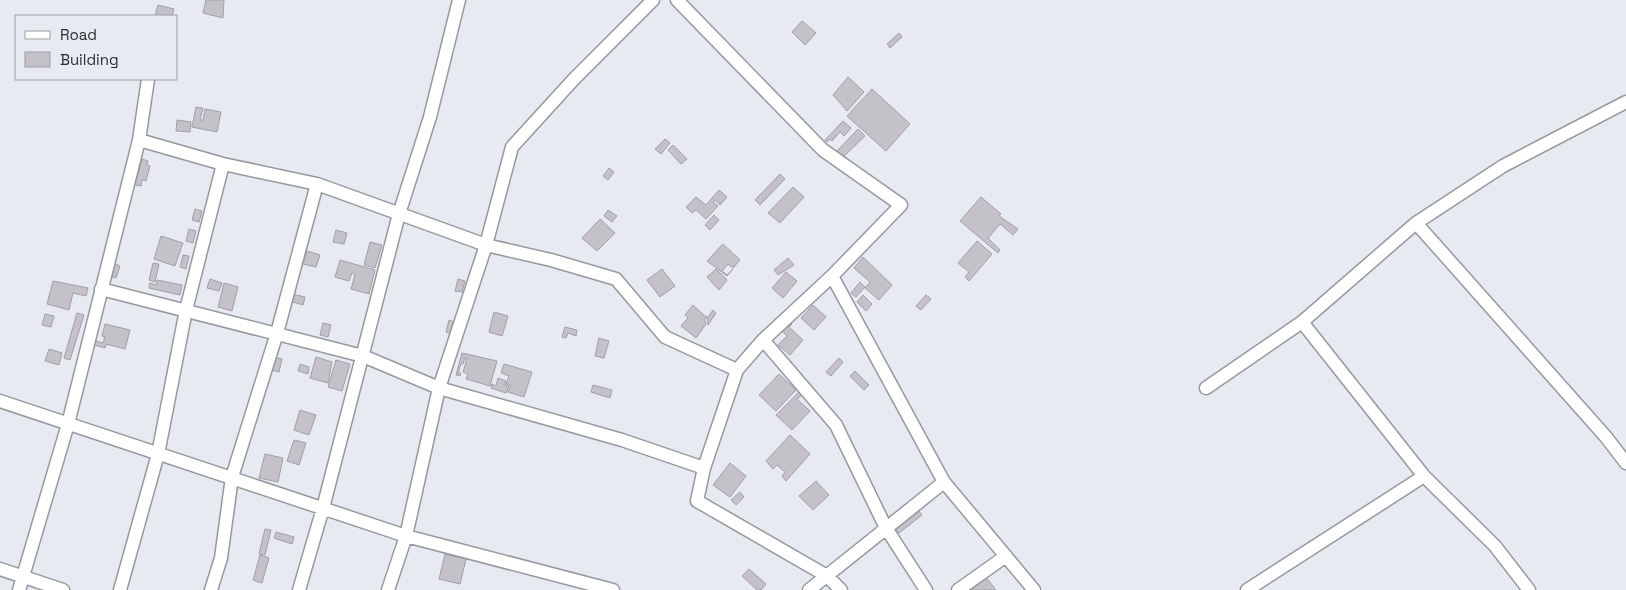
<svg xmlns="http://www.w3.org/2000/svg" width="1626" height="590" font-family="'Space Grotesk',sans-serif">
<rect width="100%" height="100%" fill="#e7eaf1"/>
<!-- building -->
<path fill="#c5c1c8" stroke="#a29ea5" d="M 206,0 L 224,0 L 223,18 L 203,13 Z
M 158,5 L 174,9 L 172,16 L 155,16 Z
M 802,21 L 816,33 L 805,45 L 792,32 Z
M 899,33 L 902,37 L 890,48 L 887,44 Z
M 848,77 L 864,92 L 847,111 L 833,95 Z
M 872,89 L 910,124 L 886,151 L 847,116 Z
M 196,107 L 203,108 L 200,120 L 203,120 L 205,109 L 221,112 L 217,132 L 192,127 Z
M 177,120 L 191,122 L 190,132 L 176,131 Z
M 843,121 L 851,128 L 844,136 L 840,132 L 832,141 L 830,139 L 827,142 L 825,140 Z
M 858,129 L 865,136 L 841,159 L 835,153 Z
M 665,139 L 670,143 L 661,154 L 655,149 Z
M 673,145 L 687,159 L 681,164 L 668,150 Z
M 142,159 L 148,161 L 147,165 L 150,166 L 146,181 L 142,180 L 141,186 L 135,185 Z
M 609,168 L 614,172 L 608,180 L 603,176 Z
M 780,174 L 785,179 L 760,205 L 755,200 Z
M 793,187 L 804,197 L 780,223 L 768,213 Z
M 719,190 L 727,197 L 720,205 L 715,200 L 713,202 L 718,206 L 706,219 L 696,210 L 692,213 L 686,207 L 696,197 L 706,205 Z
M 981,197 L 1001,214 L 999,216 L 1018,229 L 1013,235 L 1000,224 L 988,238 L 1000,250 L 998,253 L 960,221 Z
M 195,209 L 202,211 L 199,222 L 192,220 Z
M 608,210 L 617,216 L 612,222 L 604,216 Z
M 714,215 L 719,220 L 710,230 L 705,225 Z
M 600,219 L 615,233 L 597,251 L 582,238 Z
M 189,229 L 196,231 L 193,243 L 186,241 Z
M 336,230 L 347,233 L 344,244 L 333,242 Z
M 161,236 L 183,243 L 175,266 L 154,259 Z
M 977,241 L 992,254 L 969,281 L 965,277 L 969,272 L 958,263 Z
M 370,242 L 382,245 L 375,268 L 364,265 Z
M 723,244 L 740,260 L 733,268 L 728,264 L 722,271 L 727,275 L 733,269 L 727,276 L 707,261 Z
M 307,251 L 320,255 L 316,267 L 303,264 Z
M 183,255 L 189,256 L 186,269 L 180,267 Z
M 863,257 L 892,285 L 879,300 L 865,288 L 870,282 L 854,268 Z
M 788,258 L 794,265 L 778,275 L 774,270 Z
M 340,260 L 375,270 L 369,294 L 351,289 L 355,275 L 352,273 L 349,281 L 335,277 Z
M 113,263 L 120,266 L 116,278 L 109,276 Z
M 153,263 L 159,264 L 155,282 L 149,280 Z
M 662,269 L 675,286 L 660,297 L 647,280 Z
M 716,269 L 727,280 L 719,290 L 707,277 Z
M 786,272 L 797,281 L 783,298 L 772,288 Z
M 210,279 L 222,283 L 219,291 L 207,288 Z
M 458,279 L 465,281 L 462,292 L 455,291 Z
M 157,280 L 182,285 L 180,295 L 149,288 L 150,283 L 156,285 Z
M 53,281 L 88,288 L 86,296 L 73,293 L 69,310 L 47,304 Z
M 860,282 L 865,287 L 856,297 L 851,293 Z
M 224,283 L 238,287 L 232,311 L 218,307 Z
M 292,294 L 305,297 L 303,305 L 290,301 Z
M 863,295 L 872,304 L 866,311 L 857,302 Z
M 926,295 L 931,299 L 921,310 L 916,306 Z
M 693,305 L 705,316 L 708,317 L 713,310 L 716,313 L 708,325 L 707,318 L 704,319 L 706,324 L 696,338 L 681,326 L 688,318 L 685,315 Z
M 813,305 L 826,317 L 814,330 L 801,318 Z
M 494,312 L 508,316 L 502,336 L 489,332 Z
M 77,313 L 84,315 L 70,360 L 64,358 Z
M 45,314 L 54,316 L 51,327 L 42,325 Z
M 449,320 L 454,322 L 451,334 L 446,332 Z
M 789,321 L 792,324 L 789,327 L 803,340 L 790,355 L 778,345 L 787,336 L 781,330 Z
M 323,323 L 331,325 L 328,337 L 320,335 Z
M 105,324 L 130,330 L 125,349 L 106,344 L 105,348 L 94,345 L 95,341 L 103,343 L 105,337 L 102,336 Z
M 565,327 L 577,330 L 576,336 L 568,333 L 566,338 L 562,337 Z
M 599,338 L 609,341 L 604,358 L 595,356 Z
M 49,349 L 62,353 L 59,365 L 45,361 Z
M 462,353 L 497,361 L 490,386 L 466,379 L 468,374 L 463,372 L 467,358 L 465,358 L 463,364 L 461,364 L 458,373 L 461,373 L 460,376 L 456,375 Z
M 274,357 L 282,359 L 279,372 L 271,370 Z
M 316,357 L 332,362 L 328,383 L 310,378 Z
M 839,358 L 843,362 L 831,376 L 826,372 Z
M 336,360 L 350,364 L 342,391 L 328,387 Z
M 300,364 L 309,367 L 308,374 L 298,371 Z
M 504,364 L 532,372 L 524,397 L 508,392 L 511,385 L 506,384 L 509,376 L 501,373 Z
M 855,371 L 869,385 L 864,390 L 850,376 Z
M 779,374 L 796,390 L 776,411 L 759,395 Z
M 498,378 L 506,381 L 504,385 L 509,386 L 506,393 L 491,388 L 492,384 L 496,386 Z
M 593,385 L 612,390 L 610,398 L 591,392 Z
M 799,392 L 802,395 L 797,399 L 810,411 L 792,430 L 776,415 Z
M 300,410 L 316,415 L 309,435 L 294,430 Z
M 790,435 L 810,454 L 786,481 L 782,476 L 785,472 L 777,465 L 773,469 L 766,461 Z
M 294,440 L 306,443 L 299,465 L 287,461 Z
M 265,454 L 283,458 L 278,482 L 259,478 Z
M 730,463 L 746,476 L 730,497 L 713,485 Z
M 816,481 L 829,495 L 813,510 L 799,496 Z
M 740,492 L 744,497 L 736,505 L 731,500 Z
M 917,509 L 922,515 L 899,533 L 894,527 Z
M 265,529 L 271,530 L 265,555 L 259,554 Z
M 276,532 L 294,537 L 292,544 L 274,538 Z
M 445,554 L 466,559 L 460,584 L 439,579 Z
M 260,555 L 269,558 L 262,583 L 253,580 Z
M 749,569 L 766,584 L 761,590 L 757,590 L 742,576 Z
M 985,576 L 996,590 L 972,590 L 970,587 Z"/>
<g fill="none" stroke-linecap="round" stroke-linejoin="round">
<defs>
<path id="street" d="M 677,0 L 823,150 L 901,205 L 832,276 L 763,340 L 737,370 L 704,468
M 139,140 L 223,164 L 317,184 L 486,245 L 551,260 L 616,279 L 665,337 L 737,370
M 1416,223 L 1606,437 L 1626,463
M 832,276 L 944,482 L 1034,590
M 101,289 L 363,356 L 439,388 L 622,440 L 704,468 L 697,501 L 827,576 L 841,590
M 1302,322 L 1424,476 L 1495,546 L 1529,590
M 763,340 L 836,425 L 886,528 L 926,590
M 1206,388 L 1302,322 L 1416,223 L 1503,166 L 1626,102
M 0,401 L 406,536 L 613,590
M 0,569 L 63,590
M 19,590 L 68,424 L 139,140 L 148,79
M 120,590 L 158,454 L 186,310 L 223,164
M 211,590 L 221,558 L 232,477 L 277,333 L 317,184
M 299,590 L 323,508 L 399,214 L 430,117 L 459,0
M 388,590 L 406,536 L 439,388 L 486,245 L 512,147 L 574,79 L 653,0
M 809,590 L 944,482
M 958,590 L 1006,556
M 1247,590 L 1424,476"/>
</defs>
<!-- street casing -->
<use href="#street" stroke="#96989f" stroke-width="15"/>
<!-- street -->
<use href="#street" stroke="#fff" stroke-width="12"/>
</g>
<!-- legend -->
<rect x="15" y="15" width="162" height="65" fill="#e7eaf1" stroke="#9c9ea3"/>
<rect x="25" y="31" width="25" height="8" fill="#ffffff" stroke="#9c9ea3"/>
<text x="60" y="40" font-size="15" fill="#2b2c2f">Road</text>
<rect x="25" y="52" width="25" height="15" fill="#c5c1c8" stroke="#9c9ea3"/>
<text x="60" y="65" font-size="15" fill="#2b2c2f">Building</text>
</svg>
